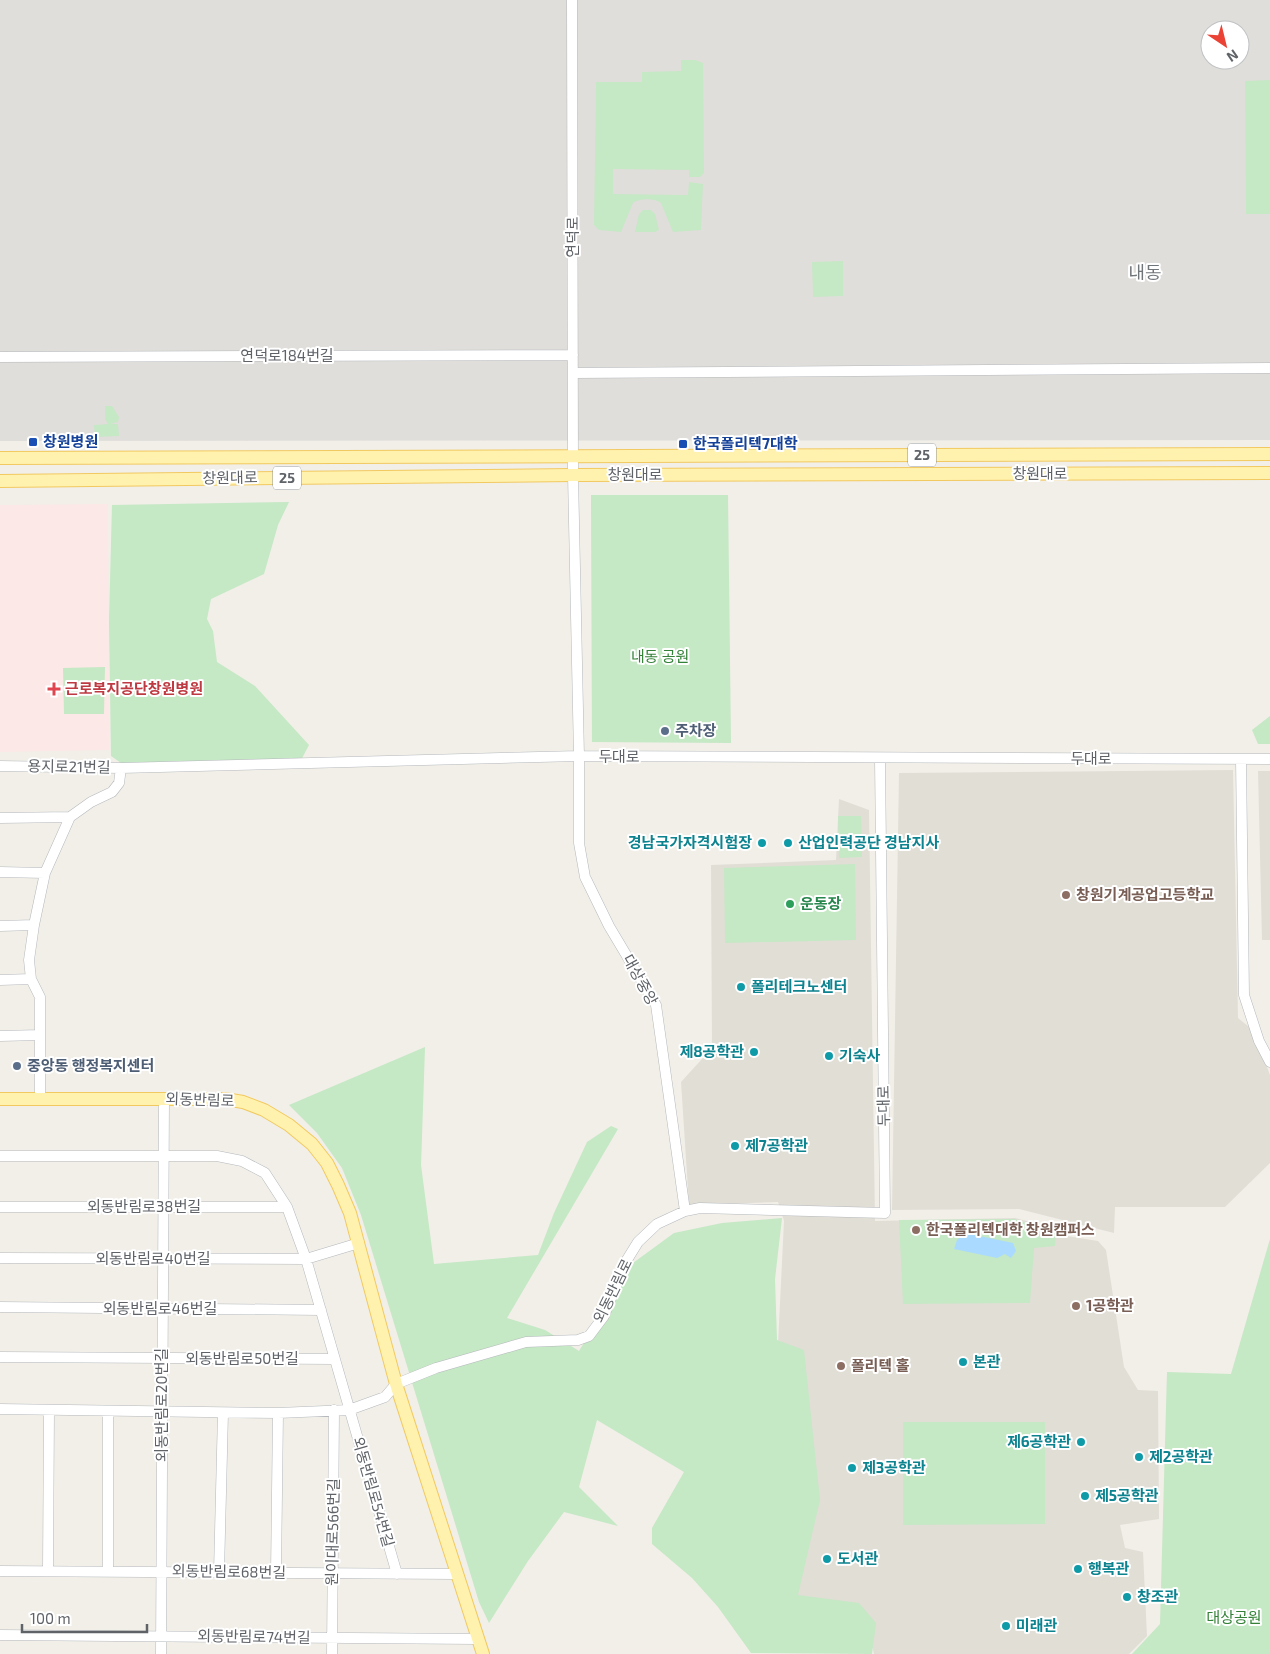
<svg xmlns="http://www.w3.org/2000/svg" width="1270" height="1654" font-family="'Exo 2','Noto Sans KR',sans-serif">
<rect width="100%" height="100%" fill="#f1efe8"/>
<!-- industrial -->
<path fill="#e0deda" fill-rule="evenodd" d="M 0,0 L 1270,0 L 1270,440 L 0,441 ZM 1210,30 L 1240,30 L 1240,60 L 1210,60 Z"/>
<!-- education -->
<path fill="#e1ded6" d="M 1233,770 L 1238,1018 L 1253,1030 L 1270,1075 L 1270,1163 L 1225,1207 L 1115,1207 L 1114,1233 L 1019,1209 L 892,1210 L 899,773 Z
M 1258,771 L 1270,771 L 1270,940 L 1262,940 Z
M 839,799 L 869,810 L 875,1221 L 1015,1218 L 1038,1224 L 1061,1235 L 1098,1241 L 1106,1250 L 1124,1367 L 1138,1390 L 1158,1391 L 1159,1519 L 1120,1525 L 1125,1548 L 1143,1552 L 1147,1636 L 1129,1654 L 874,1654 L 865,1614 L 789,1599 L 778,1344 L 784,1221 L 778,1202 L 689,1205 L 681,1082 L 712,1048 L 711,865 L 836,860 Z"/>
<!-- medical -->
<path fill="#fce8e6" d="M 108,504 L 109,750 L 0,752 L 0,505 Z"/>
<!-- green -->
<path fill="#c5e8c5" d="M 681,60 L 695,60 L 703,63 L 704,173 L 700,177 L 689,177 L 689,170 L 613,169 L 613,194 L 688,195 L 689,182 L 703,184 L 701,230 L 673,232 L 661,203 C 655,198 639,198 633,203 L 621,232 L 599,230 L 594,225 L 596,82 L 642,82 L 642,72 L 681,71 Z
M 1270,80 L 1270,214 L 1246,214 L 1245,81 Z
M 651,210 L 655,214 L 659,230 L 655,232 L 635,232 L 639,214 L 643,210 Z
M 843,261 L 843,296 L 813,297 L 812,262 Z
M 105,406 L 112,406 L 119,417 L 118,422 L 110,424 L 118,424 L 119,436 L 95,437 L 94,425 L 108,424 L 105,419 Z
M 591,495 L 728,495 L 731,743 L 592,742 Z
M 289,502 L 278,525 L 264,574 L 211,599 L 207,619 L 213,631 L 217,662 L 255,686 L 309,745 L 300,762 L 124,765 L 111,756 L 109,621 L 112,505 Z
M 105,667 L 104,714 L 64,714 L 63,668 Z
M 1270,716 L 1270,744 L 1258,744 L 1252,730 Z
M 838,816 L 861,816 L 862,857 L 839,858 Z
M 855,864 L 856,940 L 725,943 L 724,868 Z
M 425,1047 L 421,1165 L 434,1264 L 538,1255 L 554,1213 L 587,1142 L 611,1126 L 618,1129 L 507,1318 L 545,1330 L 579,1351 L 633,1263 L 674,1233 L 722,1223 L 782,1218 L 775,1279 L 777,1340 L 804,1350 L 820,1500 L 798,1595 L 859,1603 L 876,1623 L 872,1654 L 751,1653 L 718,1607 L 692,1578 L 652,1544 L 652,1528 L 684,1472 L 597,1420 L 579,1487 L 618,1526 L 564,1512 L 528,1561 L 489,1623 L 479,1602 L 361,1215 L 342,1168 L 317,1133 L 289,1105 Z
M 1014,1219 L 1056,1233 L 1055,1246 L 1034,1248 L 1030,1303 L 903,1304 L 899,1220 Z
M 1270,1239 L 1270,1654 L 1132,1654 L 1160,1624 L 1167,1372 L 1231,1374 Z
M 903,1422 L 1045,1422 L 1045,1524 L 903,1525 Z"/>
<!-- water -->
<path fill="#aadaff" d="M 965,1233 L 1013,1243 L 1016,1251 L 1011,1258 L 1005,1254 L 997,1258 L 954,1249 L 957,1240 Z"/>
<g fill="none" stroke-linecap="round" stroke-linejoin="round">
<defs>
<path id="minor" d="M 572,0 L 573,475 L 579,756 L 1270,759
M 0,357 L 573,355
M 573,373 L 1270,368
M 1241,759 L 1244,995 L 1259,1041 L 1270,1062
M 0,766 L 121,768 L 119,783 L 112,792 L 91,802 L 70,817 L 45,873 L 34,925 L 29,960 L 31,979 L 40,997 L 40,1099
M 121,768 L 579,756 L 579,843 L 585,877 L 609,926 L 656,1005 L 685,1211
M 0,818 L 70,817
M 0,872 L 45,873
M 0,926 L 34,925
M 0,980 L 31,979
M 0,1036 L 40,1035
M 0,1156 L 217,1156 L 242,1161 L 265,1173 L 287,1207 L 306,1259 L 397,1574
M 0,1207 L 287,1207
M 0,1258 L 306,1259 L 359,1243
M 0,1307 L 321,1310
M 0,1357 L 335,1359
M 0,1409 L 278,1413 L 349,1410 L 385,1397 L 396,1384 L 436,1368 L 526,1342 L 578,1340 L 589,1336 L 604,1316 L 625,1263 L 638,1242 L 657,1224 L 685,1211 L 700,1208 L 885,1213 L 880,759
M 0,1571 L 457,1574
M 48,1571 L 49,1410
M 108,1571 L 108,1411
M 219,1572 L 223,1413
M 276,1573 L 278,1413
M 0,1635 L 478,1639
M 161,1654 L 164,1099
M 332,1654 L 334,1410"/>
<path id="major" d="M 0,458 L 1270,454
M 0,481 L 573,475 L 1270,473
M 0,1099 L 225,1099 L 243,1102 L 264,1110 L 289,1125 L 312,1144 L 327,1163 L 338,1185 L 350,1213 L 396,1384 L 483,1654"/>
</defs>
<!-- minor casing -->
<use href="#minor" stroke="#b5b8bc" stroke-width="11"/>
<!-- major casing -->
<use href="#major" stroke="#f2c960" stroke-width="14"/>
<!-- minor -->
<use href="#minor" stroke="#fff" stroke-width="10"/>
<!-- major -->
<use href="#major" stroke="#fff2af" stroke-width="12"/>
</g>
<!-- markers -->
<g fill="#1a4fb4" stroke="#fff" stroke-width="2">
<rect x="28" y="437" width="10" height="10" rx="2.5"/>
<rect x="678" y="439" width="10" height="10" rx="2.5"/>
</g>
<path fill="#e0444e" stroke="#fff" stroke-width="2" d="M51.5 681.5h5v5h5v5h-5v5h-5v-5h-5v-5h5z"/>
<g fill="#5c6f8a" stroke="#fff" stroke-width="2">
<circle cx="665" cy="731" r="5"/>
<circle cx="17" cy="1066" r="5"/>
</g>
<g fill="#0f9aa8" stroke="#fff" stroke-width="2">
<circle cx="762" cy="843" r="5"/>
<circle cx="788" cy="843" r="5"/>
<circle cx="741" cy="987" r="5"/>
<circle cx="754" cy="1052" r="5"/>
<circle cx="829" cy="1056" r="5"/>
<circle cx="735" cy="1146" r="5"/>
<circle cx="963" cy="1362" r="5"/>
<circle cx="1081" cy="1442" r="5"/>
<circle cx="1139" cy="1457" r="5"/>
<circle cx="852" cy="1468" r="5"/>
<circle cx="1085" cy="1496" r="5"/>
<circle cx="827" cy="1559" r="5"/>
<circle cx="1078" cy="1569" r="5"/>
<circle cx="1127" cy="1597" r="5"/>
<circle cx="1006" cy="1626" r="5"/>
</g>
<g fill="#8d6e63" stroke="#fff" stroke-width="2">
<circle cx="1066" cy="895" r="5"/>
<circle cx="916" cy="1230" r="5"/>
<circle cx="1076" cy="1306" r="5"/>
<circle cx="841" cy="1366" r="5"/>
</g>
<circle fill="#2e9e5b" stroke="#fff" stroke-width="2" cx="790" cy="904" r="5"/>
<g text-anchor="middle" stroke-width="4" stroke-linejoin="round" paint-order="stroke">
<!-- shield labels -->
<g fill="#fff" stroke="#8f9295" stroke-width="1">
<rect x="908" y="443.5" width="28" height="23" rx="4"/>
<rect x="273" y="466.5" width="28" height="23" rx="4"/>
</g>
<g font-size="14" font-weight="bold" fill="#5f6368">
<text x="922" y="460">25</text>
<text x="287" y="483">25</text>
</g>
<!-- street labels -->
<g font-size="15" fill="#5f6368" stroke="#fff">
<text transform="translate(573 237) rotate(-90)" y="5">연덕로</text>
<text x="287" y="361">연덕로184번길</text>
<text x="1040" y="479">창원대로</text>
<text x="635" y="480">창원대로</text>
<text transform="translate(230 478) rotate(-1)" y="5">창원대로</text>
<text x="619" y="762">두대로</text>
<text x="1091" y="764">두대로</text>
<text transform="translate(69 767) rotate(1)" y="5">용지로21번길</text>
<text transform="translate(640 980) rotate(61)" y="5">대상중앙</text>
<text transform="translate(200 1100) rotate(2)" y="5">외동반림로</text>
<text transform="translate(884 1106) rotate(-91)" y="5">두대로</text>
<text x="144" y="1212">외동반림로38번길</text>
<text x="153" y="1264">외동반림로40번길</text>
<text transform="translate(613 1291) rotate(-64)" y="5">외동반림로</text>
<text x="160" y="1314">외동반림로46번길</text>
<text x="242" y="1364">외동반림로50번길</text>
<text transform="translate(162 1405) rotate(-90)" y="5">외동반림로20번길</text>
<text transform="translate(373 1492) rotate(74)" y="5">외동반림로54번길</text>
<text transform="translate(333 1532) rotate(-89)" y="5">원이대로566번길</text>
<text transform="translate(229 1572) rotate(1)" y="5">외동반림로68번길</text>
<text transform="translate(254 1637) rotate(1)" y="5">외동반림로74번길</text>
</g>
<!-- transit labels -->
<g font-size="15" font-weight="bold" fill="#164399" stroke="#fff" text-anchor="start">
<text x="43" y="447">창원병원</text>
<text x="693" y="449">한국폴리텍7대학</text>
</g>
<!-- park labels -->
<g font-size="15" fill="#348238" stroke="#fff">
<text x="660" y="662">내동 공원</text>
<text x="1234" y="1623">대상공원</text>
</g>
<!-- health labels -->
<g font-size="15" font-weight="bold" fill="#be3a42" stroke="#fff" text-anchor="start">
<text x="65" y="694">근로복지공단창원병원</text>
</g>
<!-- service labels -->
<g font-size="15" font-weight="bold" fill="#4e5e75" stroke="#fff" text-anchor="start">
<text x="675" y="736">주차장</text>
<text x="27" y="1071">중앙동 행정복지센터</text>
</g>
<!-- culture labels -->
<g font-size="15" font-weight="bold" fill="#0d838f" stroke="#fff" text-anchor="start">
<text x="752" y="848" text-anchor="end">경남국가자격시험장</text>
<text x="798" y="848">산업인력공단 경남지사</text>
<text x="751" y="992">폴리테크노센터</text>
<text x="744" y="1057" text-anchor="end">제8공학관</text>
<text x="839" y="1061">기숙사</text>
<text x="745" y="1151">제7공학관</text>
<text x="973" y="1367">본관</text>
<text x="1071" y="1447" text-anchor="end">제6공학관</text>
<text x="1149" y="1462">제2공학관</text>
<text x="862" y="1473">제3공학관</text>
<text x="1095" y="1501">제5공학관</text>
<text x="837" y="1564">도서관</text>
<text x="1088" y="1574">행복관</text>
<text x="1137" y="1602">창조관</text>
<text x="1016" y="1631">미래관</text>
</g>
<!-- education labels -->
<g font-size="15" font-weight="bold" fill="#785e54" stroke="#fff" text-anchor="start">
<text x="1076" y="900">창원기계공업고등학교</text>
<text x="926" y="1235">한국폴리텍대학 창원캠퍼스</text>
<text x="1086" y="1311">1공학관</text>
<text x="851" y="1371">폴리텍 홀</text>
</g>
<!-- leisure labels -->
<g font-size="15" font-weight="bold" fill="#27864d" stroke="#fff" text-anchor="start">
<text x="800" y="909">운동장</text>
</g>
<!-- quarter labels -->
<g font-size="18" fill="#70757a" stroke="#fff">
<text x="1145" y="279">내동</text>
</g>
</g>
<!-- north arrow -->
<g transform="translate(1225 45) rotate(145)"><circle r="24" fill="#ffffff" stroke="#bfc1c3"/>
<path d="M0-4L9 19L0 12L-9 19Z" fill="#ea4335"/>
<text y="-8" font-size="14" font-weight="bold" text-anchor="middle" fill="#5f6368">N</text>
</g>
<!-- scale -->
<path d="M22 1624v8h125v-8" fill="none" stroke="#5f6368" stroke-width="2.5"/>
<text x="30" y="1624" font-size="15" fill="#5f6368" stroke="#ffffff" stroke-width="4" paint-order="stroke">100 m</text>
</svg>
